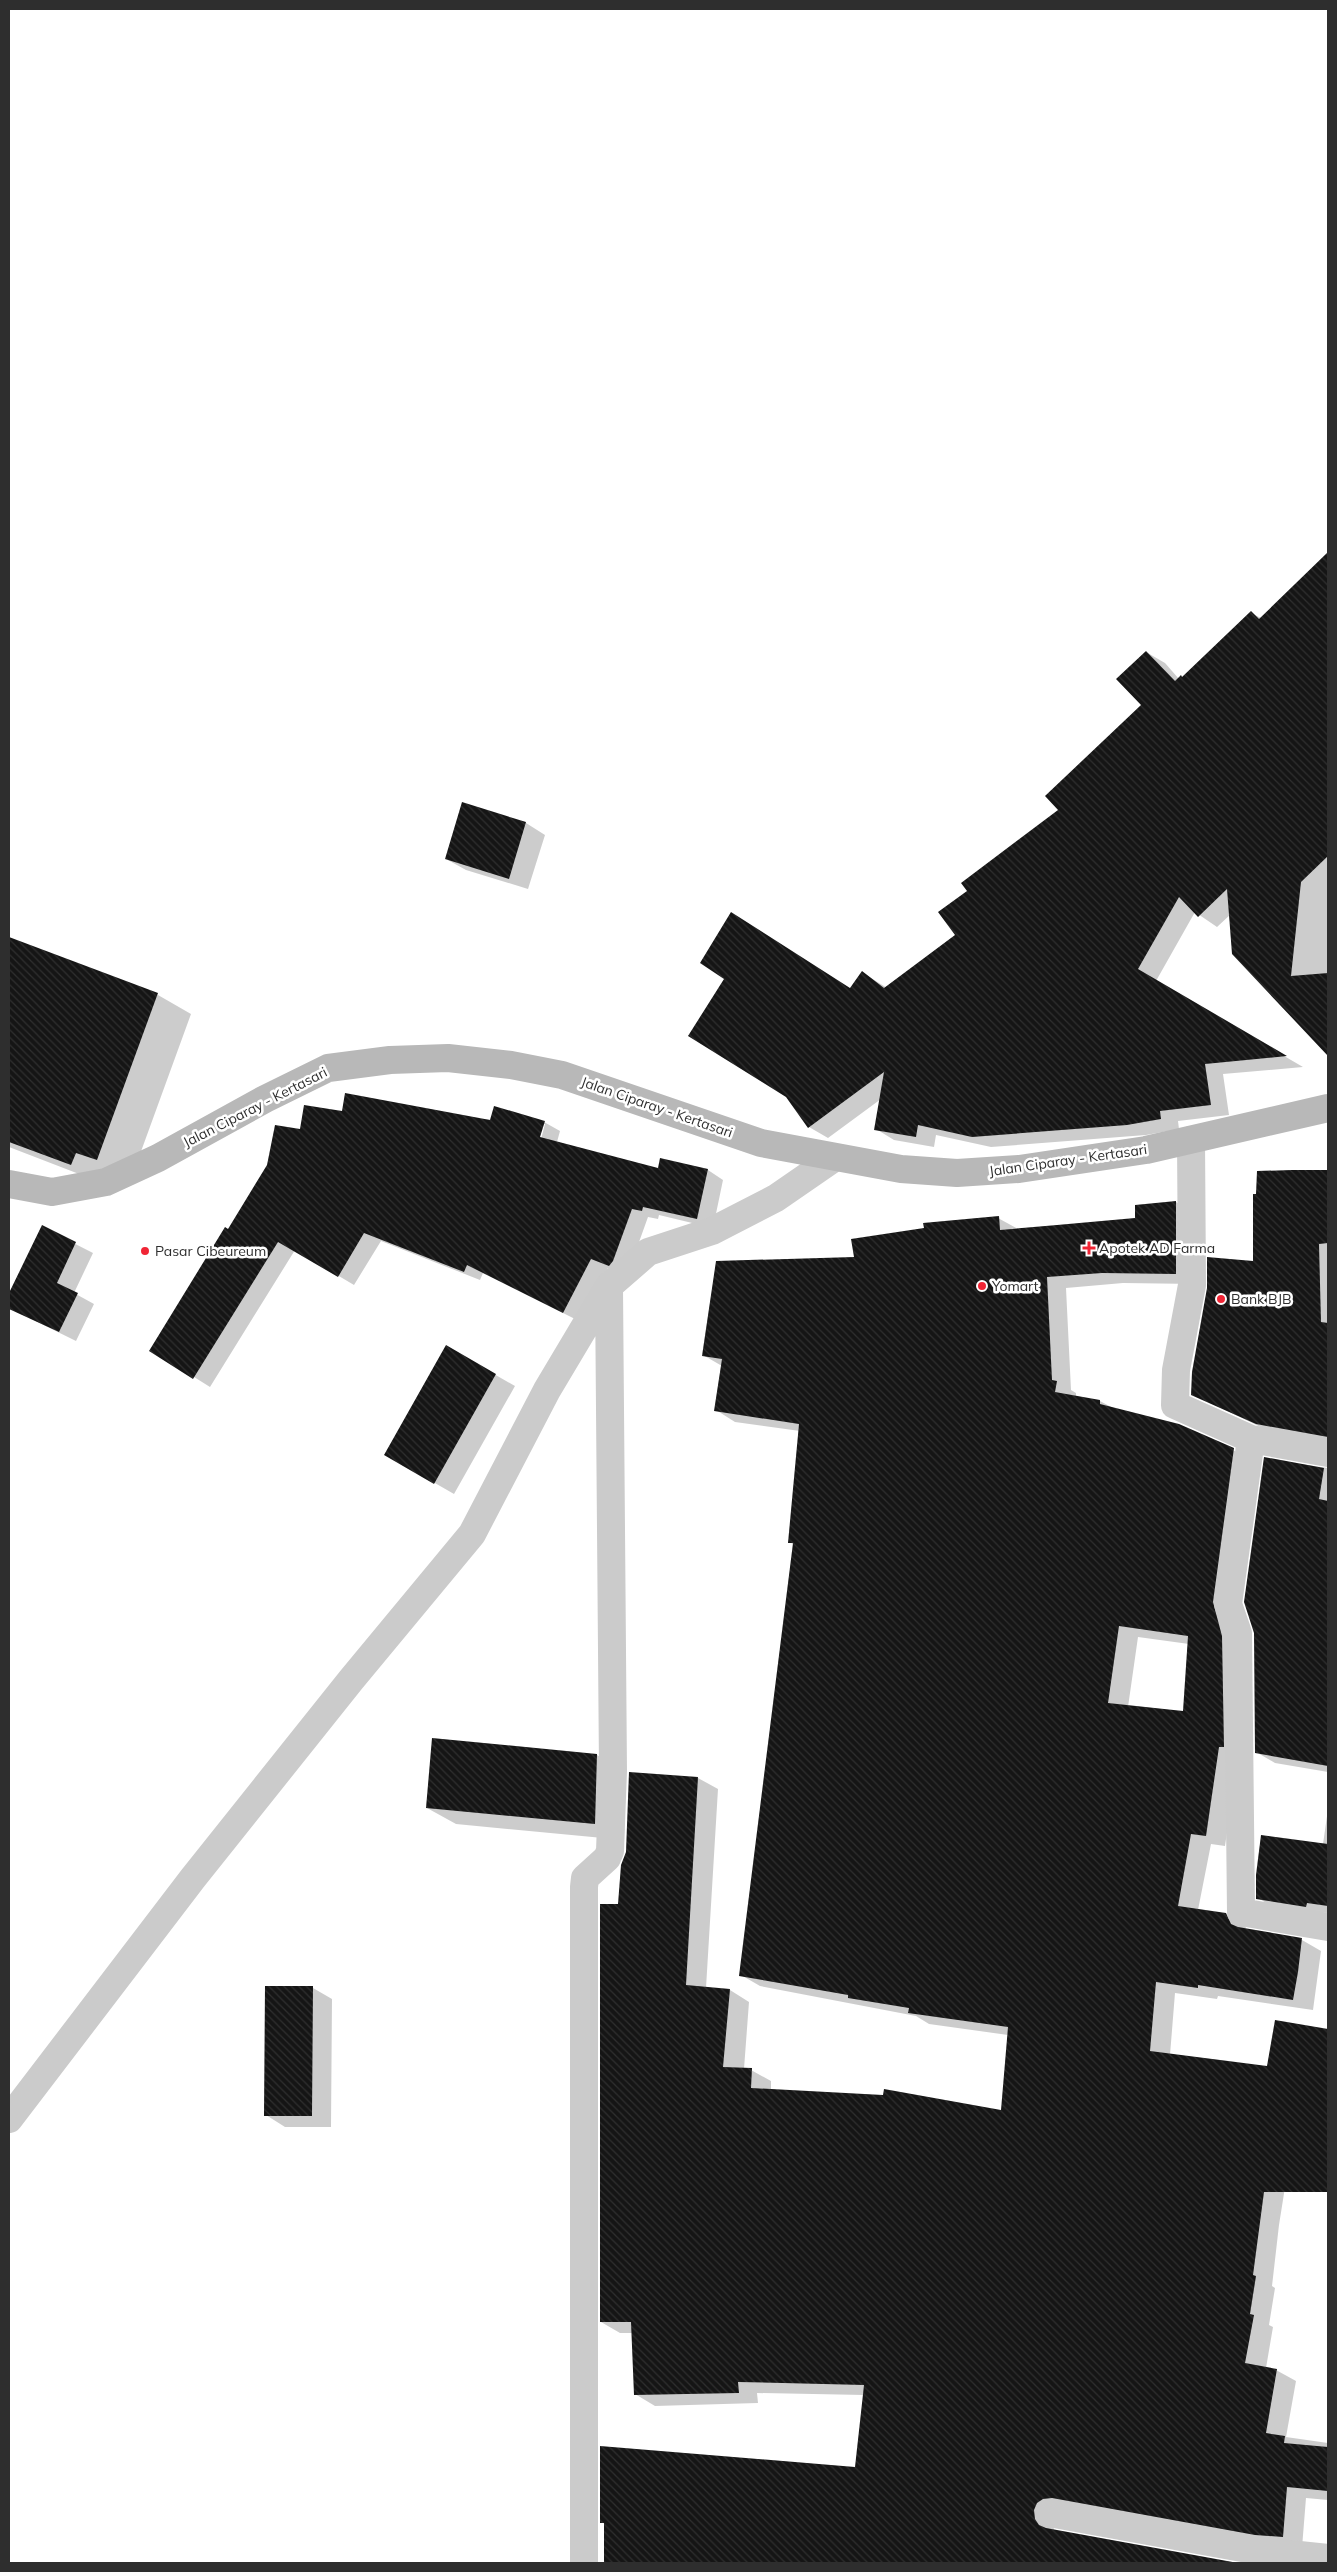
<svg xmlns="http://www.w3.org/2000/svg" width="1337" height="2572" font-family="Mulish,sans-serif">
<defs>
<pattern id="building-back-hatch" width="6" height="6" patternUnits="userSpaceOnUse" patternTransform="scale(1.25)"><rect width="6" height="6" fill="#151515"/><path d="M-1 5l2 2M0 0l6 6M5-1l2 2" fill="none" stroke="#2f2f2f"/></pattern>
</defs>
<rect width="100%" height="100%" fill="#fff"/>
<!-- shadow -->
<path fill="#0003" fill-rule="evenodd" d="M 1322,560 L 1328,563 L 1328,1051 L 1322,1047 L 1231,914 L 1217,927 L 1195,912 L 1156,981 L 1303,1067 L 1223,1074 L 1229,1115 L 1178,1121 L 1179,1129 L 1146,1135 L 991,1147 L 936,1135 L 934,1147 L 894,1140 L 876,1129 L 881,1099 L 828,1138 L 809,1127 L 850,989 L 863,973 L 887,988 L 957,935 L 969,891 L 1060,810 L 1143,705 L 1146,652 L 1165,663 L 1179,679 L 1183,678 L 1251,613 L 1261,618 Z
M 526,823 L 545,835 L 528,889 L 466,870 L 446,859 Z
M 9,939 L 158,995 L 191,1014 L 131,1179 L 105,1184 L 9,1147 Z
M 343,1113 L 544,1122 L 560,1131 L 557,1142 L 659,1169 L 708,1170 L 723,1180 L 713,1228 L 659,1215 L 658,1219 L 648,1217 L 629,1270 L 625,1274 L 608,1268 L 579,1321 L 483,1273 L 480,1280 L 381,1241 L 354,1285 L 295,1250 L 210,1387 L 151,1350 L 229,1231 L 301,1131 ZM 543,1124 L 545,1124 L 540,1143 L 538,1142 Z
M 1327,1162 L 1328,1162 L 1328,1444 L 1275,1434 L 1192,1394 L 1254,1263 L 1327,1171 Z
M 1176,1202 L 1195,1214 L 1196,1284 L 1123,1283 L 1066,1288 L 1071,1390 L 1076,1393 L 1076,1397 L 1100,1401 L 1113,1408 L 1233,1450 L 1253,1461 L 1232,1614 L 1238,1757 L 1225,1846 L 1211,1844 L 1198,1910 L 1225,1914 L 1245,1926 L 1247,1930 L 1302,1940 L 1321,1951 L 1313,2010 L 1218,1996 L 1217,1999 L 1175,1993 L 1170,2055 L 1302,2080 L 1279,2225 L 1272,2286 L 1275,2288 L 1269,2325 L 1273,2327 L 1266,2368 L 1276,2370 L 1296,2381 L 1286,2437 L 1328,2443 L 1328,2500 L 1306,2498 L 1302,2548 L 1053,2521 L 1054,2531 L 1231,2563 L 605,2563 L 605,2524 L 601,2522 L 856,2468 L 864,2395 L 757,2393 L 758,2403 L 655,2406 L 635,2394 L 633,2333 L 620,2333 L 601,2322 L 620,1905 L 627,1852 L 630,1773 L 698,1778 L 718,1789 L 706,1988 L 730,1990 L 749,2002 L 744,2069 L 751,2070 L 771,2081 L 771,2090 L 1003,2112 L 1008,2035 L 929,2024 L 916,2016 L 760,1986 L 741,1975 L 794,1545 L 790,1542 L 800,1431 L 735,1422 L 716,1410 L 722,1366 L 703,1355 L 855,1259 L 998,1218 L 1018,1229 L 1136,1219 ZM 1138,1637 L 1189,1644 L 1184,1712 L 1128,1707 Z
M 42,1227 L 93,1253 L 74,1293 L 94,1304 L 76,1341 L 9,1308 L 9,1296 Z
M 447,1347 L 515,1386 L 454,1494 L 386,1455 Z
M 1265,1459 L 1328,1468 L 1328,1772 L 1275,1763 L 1256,1752 Z
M 597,1755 L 626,1772 L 624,1840 L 456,1824 L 427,1808 Z
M 1328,1809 L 1328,1913 L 1276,1909 L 1258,1898 L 1323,1844 Z
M 313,1988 L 332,1999 L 331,2127 L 285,2127 L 266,2115 Z"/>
<!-- building -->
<path fill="url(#building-back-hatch)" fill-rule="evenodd" d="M 1328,552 L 1328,856 L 1301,882 L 1291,976 L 1328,973 L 1328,1056 L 1232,954 L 1227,889 L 1198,917 L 1179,897 L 1138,969 L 1287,1056 L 1205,1064 L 1211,1105 L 1160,1111 L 1161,1119 L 1127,1125 L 972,1137 L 918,1125 L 916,1137 L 874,1130 L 884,1072 L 808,1128 L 786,1097 L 688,1036 L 724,979 L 700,963 L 731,912 L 850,988 L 862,971 L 884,988 L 955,935 L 938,912 L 967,891 L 961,883 L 1058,810 L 1045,796 L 1141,705 L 1116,679 L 1146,651 L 1175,681 L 1181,675 L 1182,677 L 1251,611 L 1259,619 Z
M 462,802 L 526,822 L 509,879 L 445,859 Z
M 9,937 L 158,993 L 97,1160 L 76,1153 L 71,1165 L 9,1142 Z
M 345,1093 L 490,1120 L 494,1106 L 545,1121 L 540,1137 L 658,1168 L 660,1158 L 708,1169 L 697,1219 L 643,1207 L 642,1211 L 632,1209 L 613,1261 L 609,1266 L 591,1259 L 563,1313 L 467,1265 L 464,1272 L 364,1233 L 338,1277 L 278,1242 L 193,1379 L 149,1351 L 225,1227 L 228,1229 L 267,1165 L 275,1125 L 300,1129 L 304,1105 L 342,1111 Z
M 1292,1170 L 1328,1170 L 1328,1243 L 1319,1244 L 1321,1322 L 1328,1323 L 1328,1437 L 1256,1424 L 1191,1395 L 1192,1372 L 1207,1288 L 1207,1257 L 1253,1261 L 1253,1194 L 1256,1194 L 1257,1171 Z
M 1176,1201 L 1176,1274 L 1102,1273 L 1047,1277 L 1052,1380 L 1057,1381 L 1055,1392 L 1100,1400 L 1100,1404 L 1179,1424 L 1234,1448 L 1213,1602 L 1222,1636 L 1224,1747 L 1219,1747 L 1206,1836 L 1191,1834 L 1178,1906 L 1226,1913 L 1231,1924 L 1238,1927 L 1302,1938 L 1298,1972 L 1293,2000 L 1198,1985 L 1198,1988 L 1156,1982 L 1150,2051 L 1267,2066 L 1275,2020 L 1328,2029 L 1328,2192 L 1264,2192 L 1253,2275 L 1256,2276 L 1250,2314 L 1254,2315 L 1245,2363 L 1277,2369 L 1266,2433 L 1285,2436 L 1284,2443 L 1328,2447 L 1328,2491 L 1287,2487 L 1283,2537 L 1255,2535 L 1052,2498 L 1043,2499 L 1037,2503 L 1034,2510 L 1035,2519 L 1039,2525 L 1046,2528 L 1238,2563 L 604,2563 L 604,2523 L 600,2523 L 600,2446 L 855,2467 L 864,2385 L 738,2382 L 739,2393 L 634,2395 L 631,2322 L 600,2322 L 600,1904 L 618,1904 L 621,1865 L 626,1852 L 629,1772 L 698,1777 L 686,1985 L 730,1989 L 723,2067 L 752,2068 L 751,2088 L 883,2095 L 884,2089 L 1001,2110 L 1008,2027 L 908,2013 L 909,2008 L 848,1998 L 848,1995 L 739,1976 L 793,1543 L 788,1543 L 799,1424 L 714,1411 L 722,1359 L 702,1356 L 716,1261 L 854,1257 L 851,1239 L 924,1228 L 923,1223 L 999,1216 L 1000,1230 L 1057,1225 L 1135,1218 L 1135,1205 ZM 1119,1626 L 1188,1636 L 1183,1711 L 1108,1703 Z
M 42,1225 L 76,1242 L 57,1283 L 78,1293 L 59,1332 L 9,1309 L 9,1293 Z
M 446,1345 L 496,1374 L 434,1484 L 384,1455 Z
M 1264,1457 L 1324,1468 L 1319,1499 L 1328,1501 L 1328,1766 L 1255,1753 L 1254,1633 L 1244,1602 Z
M 432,1738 L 597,1754 L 595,1824 L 426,1808 Z
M 1261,1835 L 1328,1844 L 1328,1906 L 1307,1903 L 1306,1907 L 1256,1899 L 1256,1875 Z
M 265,1986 L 313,1986 L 312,2116 L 264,2116 Z"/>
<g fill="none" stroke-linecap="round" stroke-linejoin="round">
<!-- minor -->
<path stroke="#cbcbcb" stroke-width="28" d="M 1191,1140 L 1192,1285 L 1176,1370 L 1175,1405 L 1251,1439
M 1328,1453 L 1251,1439 L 1228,1604 L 1238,1633 L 1241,1912 L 1328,1927
M 9,2119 L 193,1878 L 351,1680 L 472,1534 L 547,1390 L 609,1286 L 648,1252 L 712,1231 L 776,1198 L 834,1158
M 1049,2513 L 1253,2550 L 1328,2558
M 584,2563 L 584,1887 L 585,1878 L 607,1858 L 610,1851 L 613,1771 L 609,1288"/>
<!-- secondary -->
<path stroke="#b8b8b8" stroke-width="28" d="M 9,1184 L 52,1192 L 106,1182 L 158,1158 L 265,1099 L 328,1068 L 390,1060 L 448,1058 L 511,1065 L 562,1075 L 761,1143 L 901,1169 L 957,1173 L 1019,1169 L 1146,1150 L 1328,1108"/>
</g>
<!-- markers -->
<g fill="#f02535" stroke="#fff" stroke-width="2">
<path d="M1086.5 1240.5h5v5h5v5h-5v5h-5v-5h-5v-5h5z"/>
<circle cx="145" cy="1251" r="5"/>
<circle cx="982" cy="1286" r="5"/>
<circle cx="1221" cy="1299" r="5"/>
</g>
<g text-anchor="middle" stroke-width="5" stroke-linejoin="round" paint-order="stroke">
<!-- street labels -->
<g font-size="14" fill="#2e2e2e" stroke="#fff">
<text transform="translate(255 1107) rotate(-27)" y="5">Jalan Ciparay - Kertasari</text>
<text transform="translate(657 1107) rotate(19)" y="5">Jalan Ciparay - Kertasari</text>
<text transform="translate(1068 1160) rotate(-8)" y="5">Jalan Ciparay - Kertasari</text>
</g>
<!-- poi labels -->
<g font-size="14" fill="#2e2e2e" stroke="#fff" text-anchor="start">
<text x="1099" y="1253">Apotek AD Farma</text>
<text x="155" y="1256">Pasar Cibeureum</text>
<text x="992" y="1291">Yomart</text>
<text x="1231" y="1304">Bank BJB</text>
</g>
</g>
<!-- border -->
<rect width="1337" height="2572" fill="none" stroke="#2e2e2e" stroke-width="20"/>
</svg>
